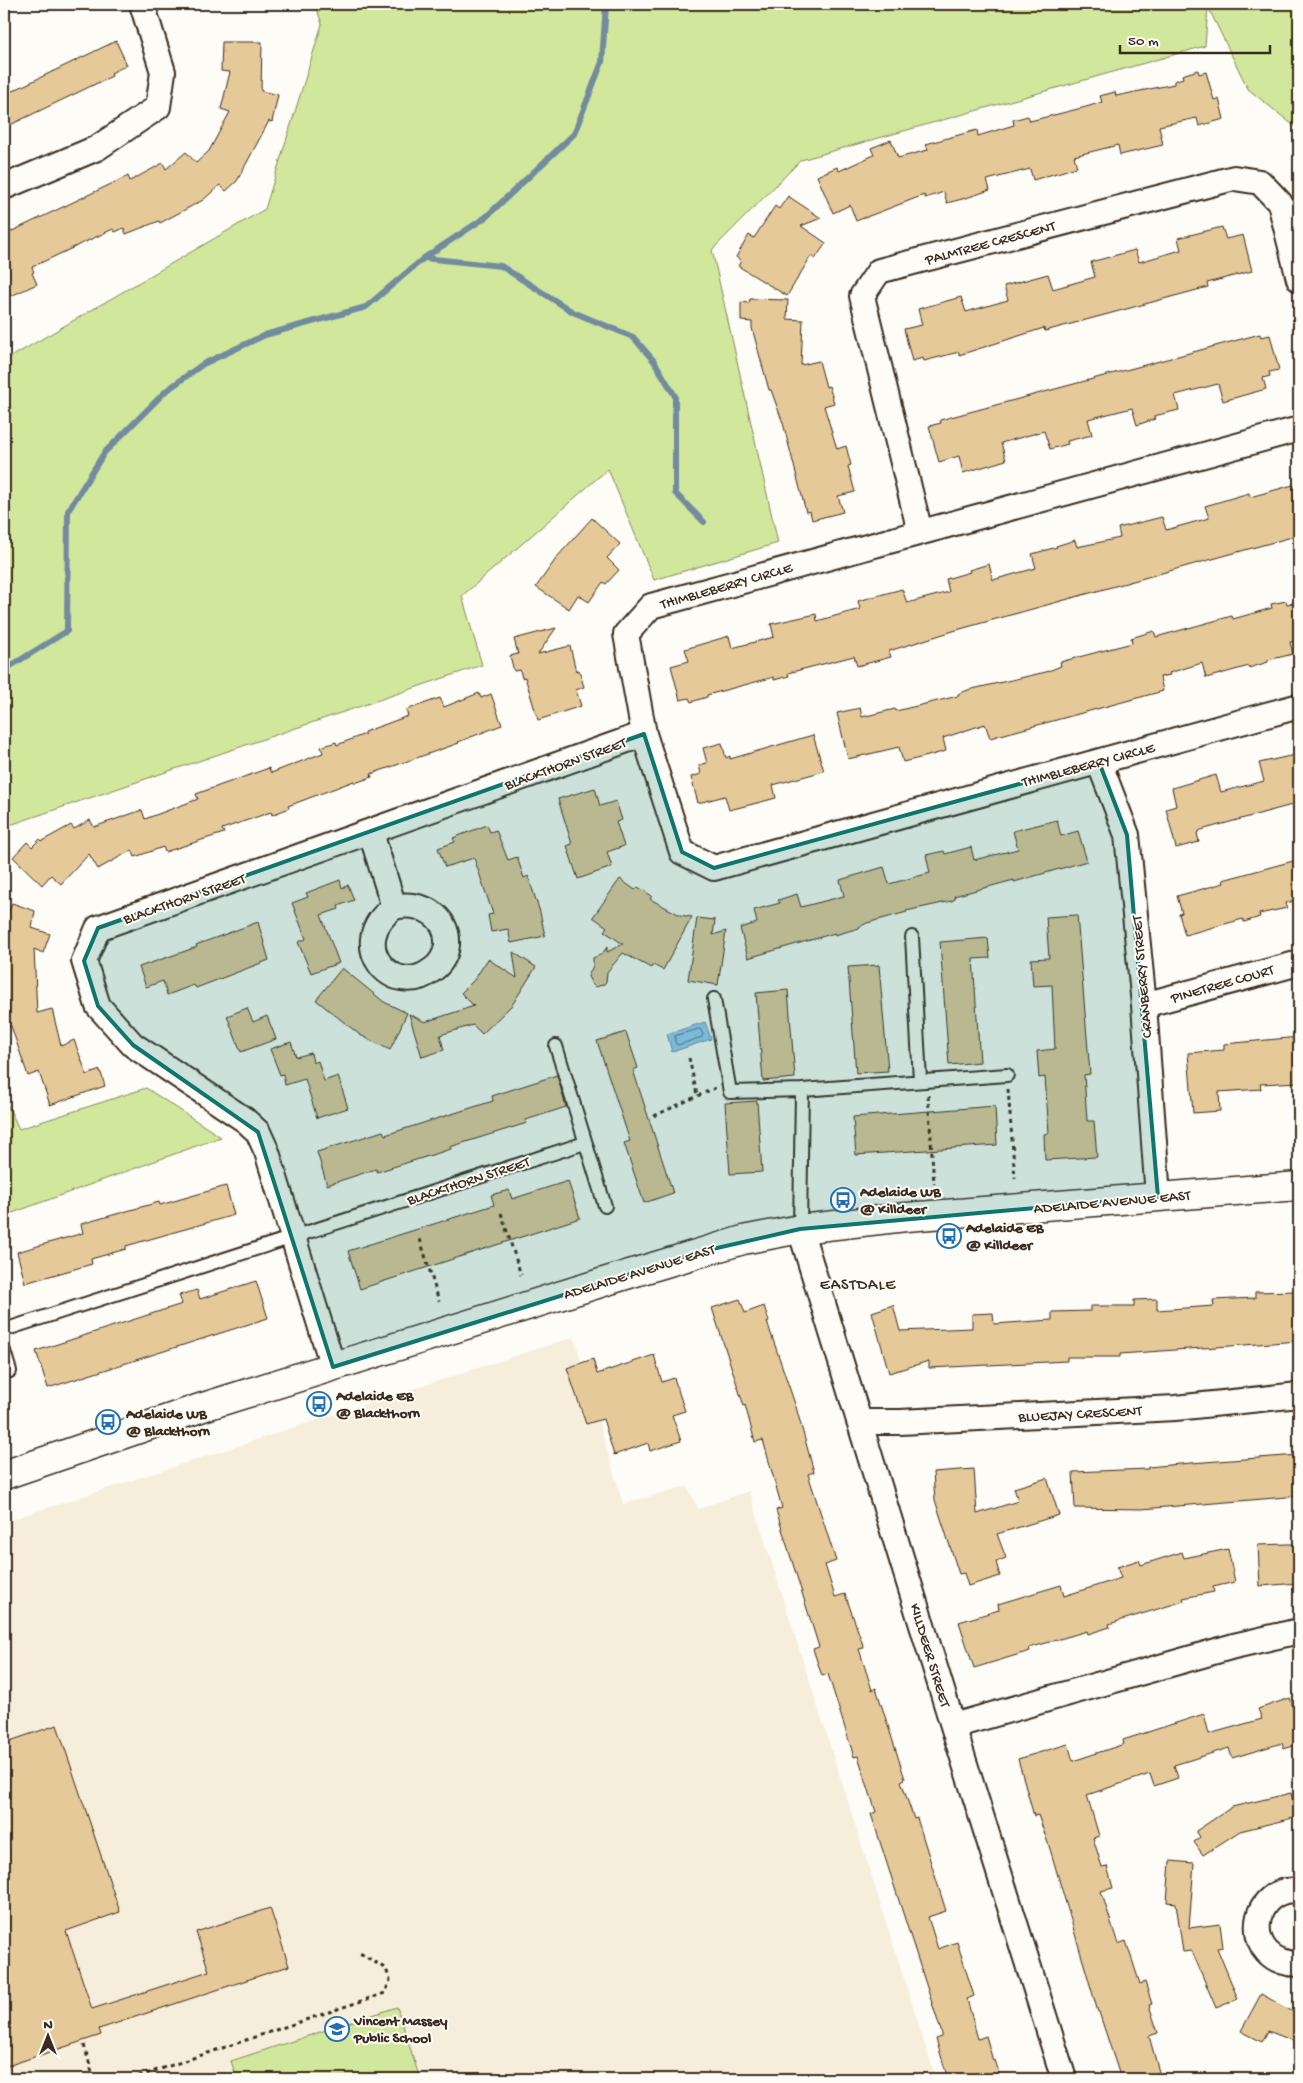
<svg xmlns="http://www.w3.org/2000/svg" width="1303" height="2083" font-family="'Gochi Hand',sans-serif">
<rect width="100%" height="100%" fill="#fdfcf7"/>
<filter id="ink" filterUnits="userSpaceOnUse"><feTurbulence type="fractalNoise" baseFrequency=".02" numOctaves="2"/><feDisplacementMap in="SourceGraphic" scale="10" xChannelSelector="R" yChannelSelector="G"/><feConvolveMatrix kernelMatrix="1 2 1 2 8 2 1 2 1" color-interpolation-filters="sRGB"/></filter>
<g filter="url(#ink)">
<!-- built -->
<path fill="#f6eddb" d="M 574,1337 L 623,1504 L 687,1486 L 698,1509 L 749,1491 L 936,2079 L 4,2079 L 4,1522 Z"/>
<!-- green -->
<path fill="#d0e79c" stroke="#86885d" d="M 315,4 L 1299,4 L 1299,130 L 1248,89 L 1208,7 L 1205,46 L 801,160 L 712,250 L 778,543 L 654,580 L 608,469 L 462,596 L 482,665 L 4,827 L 4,361 L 265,209 L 322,24 Z
M 146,1088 L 221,1137 L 4,1216 L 4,1097 L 19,1129 Z
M 397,2007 L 420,2079 L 237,2079 L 231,2061 Z"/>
<!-- water -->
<path fill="#96cbf4" stroke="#728b9e" d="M 705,1022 L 711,1039 L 672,1052 L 667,1034 Z"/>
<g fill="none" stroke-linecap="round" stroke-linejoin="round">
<!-- shore -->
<path stroke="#5f6a74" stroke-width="1" d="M 700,1029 L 703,1034 L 702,1037 L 678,1045 L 675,1043 L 675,1036 Z"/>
<!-- stream -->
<path stroke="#728b9e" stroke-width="6" d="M 424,258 L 501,266 L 573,312 L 633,337 L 654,361 L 675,396 L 675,493 L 704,522
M 4,670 L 67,631 L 68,511 L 104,453 L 166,391 L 203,364 L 265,335 L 366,307 L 424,258 L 486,217 L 574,134 L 602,62 L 606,4"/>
</g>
<!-- building -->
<path fill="#e5c999" stroke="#3b2a1e" d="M 116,41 L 127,65 L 111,73 L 112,76 L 10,125 L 4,112 L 4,95 Z
M 222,42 L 262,42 L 261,91 L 278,95 L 272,122 L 269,121 L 237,181 L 226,191 L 220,185 L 203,200 L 160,223 L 159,221 L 126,234 L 124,228 L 115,232 L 113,229 L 32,267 L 34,272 L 32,273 L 37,284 L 11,296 L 4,280 L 4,235 L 128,176 L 130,181 L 163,163 L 166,169 L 186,152 L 196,163 L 209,151 L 230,112 L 221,109 L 230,72 L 221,71 Z
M 1198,70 L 1199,74 L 1206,72 L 1214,100 L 1219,99 L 1224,119 L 1199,126 L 1197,118 L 1159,126 L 1163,145 L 1120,155 L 1118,145 L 1074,156 L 1077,167 L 1033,180 L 1030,169 L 987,180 L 990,190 L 966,198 L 947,203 L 944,192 L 925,198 L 924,195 L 856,221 L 850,205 L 833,213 L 817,176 L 837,167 L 839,171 L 874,155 L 871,148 L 891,140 L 898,158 L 928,150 L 926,144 L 977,130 L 978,136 L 1014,125 L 1013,120 L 1028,116 L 1030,121 L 1086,107 L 1102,102 L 1100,96 L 1115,92 L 1116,96 L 1174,84 L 1174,81 L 1183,78 L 1182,75 Z
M 788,196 L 821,218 L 801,226 L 826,243 L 815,259 L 811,256 L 787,296 L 738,266 L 741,261 L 736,257 L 749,235 L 754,238 L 775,206 L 779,209 Z
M 1222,227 L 1226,239 L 1243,235 L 1252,271 L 1207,283 L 1208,287 L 1045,331 L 1044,328 L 959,355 L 959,352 L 924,361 L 923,358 L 912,361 L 904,329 L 922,325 L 918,309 L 961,297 L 966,312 L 1008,300 L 1004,286 L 1048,274 L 1053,289 L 1095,277 L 1091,262 L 1135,250 L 1139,262 L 1181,250 L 1178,238 Z
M 750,299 L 788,300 L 787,319 L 803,320 L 801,365 L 819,361 L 826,387 L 829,386 L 834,403 L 824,406 L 837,449 L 846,446 L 851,465 L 848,466 L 855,492 L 838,496 L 843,512 L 812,520 L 810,511 L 806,512 L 783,423 L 771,390 L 769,390 L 752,328 L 752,322 L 741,321 L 741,302 L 749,303 Z
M 1260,334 L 1261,337 L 1270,335 L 1279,370 L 1269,372 L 1270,376 L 1263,378 L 1266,389 L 1223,401 L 1218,384 L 1175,395 L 1179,410 L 1154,416 L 1155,419 L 1137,425 L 1132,408 L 1088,419 L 1092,435 L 1067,441 L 1068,444 L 1050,449 L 1044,431 L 1001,443 L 1006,460 L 963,473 L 959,456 L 939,462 L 929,426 L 941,423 L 940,420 Z
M 1293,485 L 1296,493 L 1299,492 L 1299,535 L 953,631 L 889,651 L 891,657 L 857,666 L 854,656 L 788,673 L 789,676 L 774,680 L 774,677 L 707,695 L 707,697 L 691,702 L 689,698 L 680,700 L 671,666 L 689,661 L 685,649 L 729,636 L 732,648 L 774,637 L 771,624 L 816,614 L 817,621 L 860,609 L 858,601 L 902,589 L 907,603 L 949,592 L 946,579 L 970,572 L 969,570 L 989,564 L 993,580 L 1036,568 L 1032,554 L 1057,547 L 1056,546 L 1075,540 L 1077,547 L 1120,538 L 1118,528 L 1162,517 L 1166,530 L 1209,518 L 1205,506 L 1249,493 L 1250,497 Z
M 592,518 L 620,544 L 607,558 L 619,570 L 606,584 L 603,582 L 589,602 L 578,595 L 569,609 L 536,587 L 558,556 Z
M 1286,601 L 1287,604 L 1299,602 L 1299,635 L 1296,635 L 1297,641 L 1290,642 L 1293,654 L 1268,660 L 1268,662 L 1249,668 L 1249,666 L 1206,678 L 1202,663 L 1169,673 L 1170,675 L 1160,677 L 1163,691 L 990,738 L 985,724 L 943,738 L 946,751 L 928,756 L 903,762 L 899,747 L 848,759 L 837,713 L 860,708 L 862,717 L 895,709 L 896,711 L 958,696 L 958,694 L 968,690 L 1046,672 L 1061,666 L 1060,662 L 1132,643 L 1131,638 L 1154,631 L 1156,637 L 1232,616 L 1233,619 L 1272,608 L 1271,604 Z
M 556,628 L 538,654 L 570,646 L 576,671 L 579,670 L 584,687 L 576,690 L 581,706 L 538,720 L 525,677 L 522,678 L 520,670 L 514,671 L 510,656 L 518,654 L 514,639 Z
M 479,693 L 481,698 L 491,694 L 502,725 L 458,742 L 459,743 L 371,774 L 372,777 L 355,783 L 354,781 L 288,806 L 289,808 L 272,815 L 271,812 L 222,829 L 224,833 L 208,838 L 165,852 L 163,847 L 135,857 L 132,850 L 98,869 L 89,854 L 61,884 L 51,875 L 42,885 L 13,857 L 27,842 L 32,847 L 40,839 L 42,841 L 71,825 L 74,829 L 90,820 L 94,827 L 142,810 L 145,819 L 198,799 L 196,794 L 269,768 L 271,773 L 323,753 L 321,747 L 336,742 L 337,745 L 365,734 L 364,732 L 408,716 L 406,710 L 440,698 L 444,707 Z
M 813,735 L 824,771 L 773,785 L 776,798 L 757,803 L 729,810 L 725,796 L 698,803 L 691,777 L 701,774 L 699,765 L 707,763 L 703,748 L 722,743 L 726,758 L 730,756 L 730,759 Z
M 1299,754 L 1299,803 L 1201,830 L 1197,833 L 1199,842 L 1176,848 L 1166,809 L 1176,806 L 1172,788 L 1216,775 L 1221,792 L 1264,781 L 1259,763 Z
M 595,788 L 600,806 L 616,801 L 622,820 L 616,822 L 624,846 L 607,852 L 612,867 L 578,879 L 567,846 L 572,844 L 558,799 Z
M 1057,820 L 1061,836 L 1078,831 L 1087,861 L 1014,882 L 1014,880 L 954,896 L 955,899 L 952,901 L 906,911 L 907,912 L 867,923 L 859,927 L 859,928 L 835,935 L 835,933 L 748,958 L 740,928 L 757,923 L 754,910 L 780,903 L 778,900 L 797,894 L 801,907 L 844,896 L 840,880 L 884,867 L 889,884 L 930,873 L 926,855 L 944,851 L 945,854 L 971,847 L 974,860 L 1018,849 L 1013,831 Z
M 487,825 L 490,832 L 496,830 L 508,860 L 517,857 L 524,878 L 528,876 L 540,912 L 545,936 L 511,943 L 508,929 L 491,932 L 488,915 L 493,914 L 474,858 L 445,867 L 438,848 L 455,842 L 453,838 Z
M 1293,861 L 1299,885 L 1299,900 L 1286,903 L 1287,908 L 1259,914 L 1260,917 L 1244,922 L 1243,919 L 1185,935 L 1179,914 L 1182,913 L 1177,896 L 1224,883 L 1223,880 Z
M 620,879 L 635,890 L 638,887 L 652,896 L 650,899 L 680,915 L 692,917 L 663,970 L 653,965 L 651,968 L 623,953 L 607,972 L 606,982 L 603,985 L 595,987 L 591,983 L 588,976 L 593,966 L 593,958 L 602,954 L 607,947 L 607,952 L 623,944 L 604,931 L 607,927 L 593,917 Z
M 340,880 L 342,888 L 348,885 L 354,900 L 338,906 L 339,909 L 321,915 L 339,963 L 311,973 L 298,942 L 306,939 L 292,903 L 308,897 L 306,893 Z
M 12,903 L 35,911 L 32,928 L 50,934 L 43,953 L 34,949 L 37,1013 L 52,1009 L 61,1046 L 74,1040 L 87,1075 L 100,1070 L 105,1086 L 50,1105 L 39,1072 L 28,1076 L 11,1026 L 4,1028 L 4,926 Z
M 1077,915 L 1090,1074 L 1084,1075 L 1087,1121 L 1094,1121 L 1097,1157 L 1045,1160 L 1044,1134 L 1049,1133 L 1045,1077 L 1039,1078 L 1037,1051 L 1055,1049 L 1052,985 L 1033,986 L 1031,959 L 1049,958 L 1046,917 Z
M 697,918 L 715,920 L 713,935 L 726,931 L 718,985 L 688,980 Z
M 258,922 L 269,960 L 196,988 L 194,985 L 167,995 L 163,981 L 146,987 L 139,967 L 197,947 L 196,945 Z
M 988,938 L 990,958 L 973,959 L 980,1062 L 949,1065 L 940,942 Z
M 513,952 L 536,967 L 512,1005 L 482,1034 L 473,1025 L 440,1035 L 444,1050 L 422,1057 L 409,1014 L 425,1022 L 474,1006 L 461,993 L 474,980 L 488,959 L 517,978 Z
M 879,965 L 888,1071 L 856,1073 L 848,967 Z
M 342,968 L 384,1002 L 407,1013 L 390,1050 L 360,1035 L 316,1000 Z
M 788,990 L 795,1078 L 763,1081 L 756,993 Z
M 247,1008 L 253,1022 L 267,1016 L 276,1039 L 241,1052 L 227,1016 Z
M 626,1032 L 638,1068 L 633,1070 L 673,1193 L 644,1203 L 624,1143 L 630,1141 L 597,1041 Z
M 1299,1037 L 1299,1082 L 1260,1084 L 1261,1089 L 1219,1092 L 1220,1111 L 1193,1113 L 1188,1053 L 1224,1050 L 1224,1044 Z
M 291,1042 L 296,1057 L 311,1053 L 313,1063 L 318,1061 L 324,1081 L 338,1076 L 348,1108 L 317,1118 L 305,1079 L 285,1085 L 283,1074 L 280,1075 L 270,1049 Z
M 557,1075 L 566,1107 L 526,1120 L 527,1123 L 450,1147 L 451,1149 L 377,1172 L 376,1169 L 327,1185 L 317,1152 L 383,1131 L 385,1135 L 493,1101 L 492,1096 Z
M 757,1101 L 762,1172 L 730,1174 L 725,1103 Z
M 995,1106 L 997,1145 L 856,1155 L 853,1117 Z
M 568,1181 L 580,1218 L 360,1289 L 348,1251 L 494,1205 L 491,1195 L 509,1190 L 512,1199 Z
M 226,1186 L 234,1215 L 126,1246 L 126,1249 L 91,1259 L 92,1264 L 25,1283 L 17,1252 L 83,1233 L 81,1224 L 159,1202 L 160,1205 Z
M 256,1281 L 268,1318 L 48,1388 L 36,1351 L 182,1304 L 179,1295 L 197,1290 L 200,1299 Z
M 1299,1291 L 1299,1341 L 1120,1354 L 1120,1357 L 1067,1357 L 1067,1361 L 1008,1364 L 929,1368 L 929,1361 L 889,1373 L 872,1312 L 893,1305 L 900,1331 L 972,1328 L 972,1314 L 993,1313 L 994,1324 L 1052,1320 L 1052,1312 L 1090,1311 L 1090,1306 L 1134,1306 L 1134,1300 L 1157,1299 L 1157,1310 L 1214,1306 L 1213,1300 L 1255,1298 L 1255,1292 Z
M 740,1299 L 745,1313 L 764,1306 L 769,1321 L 767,1322 L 796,1407 L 814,1472 L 808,1474 L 836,1561 L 825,1565 L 835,1597 L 845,1594 L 856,1625 L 864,1648 L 859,1649 L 872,1690 L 876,1688 L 905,1779 L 901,1781 L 914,1819 L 917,1818 L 946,1911 L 928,1917 L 938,1949 L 957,1942 L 974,1996 L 967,1999 L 978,2039 L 986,2036 L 993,2061 L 995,2060 L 1001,2079 L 948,2079 L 936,2039 L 942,2037 L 942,2034 L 871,1814 L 876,1812 L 858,1756 L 854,1757 L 828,1674 L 822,1676 L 813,1649 L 819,1647 L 776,1510 L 782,1508 L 763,1440 L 755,1442 L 745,1405 L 744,1406 L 712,1308 Z
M 654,1355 L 662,1382 L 674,1378 L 685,1411 L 672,1415 L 681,1441 L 650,1451 L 648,1443 L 614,1455 L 603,1419 L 586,1424 L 567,1368 L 593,1359 L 597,1374 Z
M 1299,1455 L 1299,1496 L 1142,1509 L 1075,1508 L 1073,1472 L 1148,1469 L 1148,1467 L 1191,1463 Z
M 974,1469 L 977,1514 L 1018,1501 L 1014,1488 L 1047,1478 L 1059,1515 L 997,1534 L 1006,1558 L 996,1562 L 1000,1576 L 968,1586 L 964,1573 L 959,1574 L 935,1500 L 933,1472 Z
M 1288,1544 L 1299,1544 L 1299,1583 L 1260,1586 L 1258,1545 Z
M 1228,1549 L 1235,1582 L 1213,1587 L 1214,1592 L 1183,1598 L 1184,1601 L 1109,1624 L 1110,1627 L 1088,1634 L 1087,1631 L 1029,1648 L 1030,1651 L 974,1668 L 959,1622 L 999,1610 L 998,1604 L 1061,1585 L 1064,1596 L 1121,1578 L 1117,1567 L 1139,1560 L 1141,1565 L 1182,1552 L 1184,1558 Z
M 1290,1698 L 1299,1725 L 1299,1744 L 1284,1749 L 1282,1743 L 1232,1758 L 1229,1748 L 1174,1765 L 1178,1778 L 1154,1786 L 1150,1774 L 1087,1795 L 1099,1836 L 1093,1838 L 1102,1867 L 1107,1866 L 1113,1888 L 1101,1891 L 1118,1944 L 1126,1941 L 1140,1984 L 1145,1982 L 1152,2004 L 1149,2005 L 1158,2033 L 1149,2036 L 1161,2079 L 1121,2079 L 1099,2012 L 1098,2012 L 1050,1849 L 1038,1815 L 1034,1816 L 1018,1759 L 1068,1744 L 1073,1761 L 1124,1744 L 1123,1740 L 1204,1714 L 1209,1734 L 1262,1719 L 1258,1709 Z
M 57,1725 L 120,1912 L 66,1931 L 92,2009 L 209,1971 L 196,1932 L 270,1908 L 289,1966 L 99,2029 L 101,2035 L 7,2066 L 4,2057 L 4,1743 Z
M 1291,1793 L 1297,1817 L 1240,1831 L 1203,1855 L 1194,1842 L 1200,1837 L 1196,1831 L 1232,1807 Z
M 1170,1861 L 1194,1863 L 1189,1928 L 1220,1924 L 1223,1947 L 1217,1948 L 1238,1999 L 1216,2008 L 1192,1951 L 1183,1952 L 1176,1903 L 1167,1902 Z
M 1261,1994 L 1299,2015 L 1299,2043 L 1268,2031 L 1262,2042 L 1241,2031 Z"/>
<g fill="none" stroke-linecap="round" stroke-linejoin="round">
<defs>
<path id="service" d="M 912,937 L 920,1080
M 714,999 L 730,1092 L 802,1090
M 556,1046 L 605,1206
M 800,1229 L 802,1090 L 1007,1075
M 4,1330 L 585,1143
M 4,1351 L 10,1371"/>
<path id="minor" d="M 4,187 L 97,148 L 158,107 L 163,72 L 142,4
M 1299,429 L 651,606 L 626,634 L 644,734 L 682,852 L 714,868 L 1299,706
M 920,532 L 862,296 L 879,271 L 1234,178 L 1260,182 L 1280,203 L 1299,279
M 1099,762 L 1127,835 L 1144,1005 L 1158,1197
M 371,833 L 394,907 C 344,943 393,1001 432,970 C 440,965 446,955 447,945 C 449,915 420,901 394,907
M 1144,1005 L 1299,963
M 800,1229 L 953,1726 L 1064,2079
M 333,1367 L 267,1152 L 258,1132 L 245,1120 L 133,1045 L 98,1006 L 84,961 L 98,928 L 644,734
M 859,1422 L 900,1422 L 1175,1408 L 1299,1395
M 953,1726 L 1234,1646 L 1299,1631
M 1299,1891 C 1248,1884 1240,1964 1299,1964"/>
<path id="secondary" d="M 4,1475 L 203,1407 L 639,1271 L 743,1240 L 800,1229 L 906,1217 L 1299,1186"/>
</defs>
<!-- service casing -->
<use href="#service" stroke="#3b2a1e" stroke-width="16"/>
<!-- minor casing -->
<use href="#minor" stroke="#3b2a1e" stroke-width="28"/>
<!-- secondary casing -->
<use href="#secondary" stroke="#3b2a1e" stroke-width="31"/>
<!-- path -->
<path stroke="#3b2a1e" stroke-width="3" stroke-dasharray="4 4" stroke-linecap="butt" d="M 689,1058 L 697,1095
M 1008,1089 L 1015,1178
M 928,1095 L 934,1184
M 654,1116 L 715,1088
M 501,1213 L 521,1275
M 420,1239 L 439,1301
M 84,2045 L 94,2079
M 131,2079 L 385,1993 L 390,1980 L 386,1969 L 358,1952"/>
<!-- service -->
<use href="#service" stroke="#fdfcf7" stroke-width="12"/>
<!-- minor -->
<use href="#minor" stroke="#fdfcf7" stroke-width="24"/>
<!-- secondary -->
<use href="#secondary" stroke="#fdfcf7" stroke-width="28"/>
</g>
</g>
<!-- marked area -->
<path fill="#0f766e" fill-opacity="0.2" stroke="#0f766e" stroke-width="4" stroke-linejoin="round" d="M 644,734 L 682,852 L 714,868 L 1099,762 L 1127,835 L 1158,1197 L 800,1229 L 704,1251 L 333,1367 L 258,1132 L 133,1045 L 98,1006 L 84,961 L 98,928 Z"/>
<!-- icons -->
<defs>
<symbol id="bus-ring" viewBox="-11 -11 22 22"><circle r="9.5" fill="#fdfcf7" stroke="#1f6fb2" stroke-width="1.5"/><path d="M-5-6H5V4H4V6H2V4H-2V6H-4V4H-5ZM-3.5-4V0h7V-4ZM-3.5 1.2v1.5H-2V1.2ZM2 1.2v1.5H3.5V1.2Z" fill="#1f6fb2"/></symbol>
<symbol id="school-ring" viewBox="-11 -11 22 22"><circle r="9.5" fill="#fdfcf7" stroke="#1f6fb2" stroke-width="1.5"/><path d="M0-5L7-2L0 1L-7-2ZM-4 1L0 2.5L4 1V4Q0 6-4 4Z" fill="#1f6fb2"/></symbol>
</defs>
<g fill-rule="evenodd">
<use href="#bus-ring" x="829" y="1186" width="28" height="28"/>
<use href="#bus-ring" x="935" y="1222" width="28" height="28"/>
<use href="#bus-ring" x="305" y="1390" width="28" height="28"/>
<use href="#bus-ring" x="94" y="1408" width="28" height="28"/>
<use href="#school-ring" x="323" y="2015" width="28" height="28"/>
</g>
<g text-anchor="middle" stroke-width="4" stroke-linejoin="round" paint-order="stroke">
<!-- street labels -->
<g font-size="15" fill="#3b2a1e" stroke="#fdfcf7">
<text transform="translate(990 242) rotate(-15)" y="5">PALMTREE CRESCENT</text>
<text transform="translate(726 585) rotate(-16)" y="5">THIMBLEBERRY CIRCLE</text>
<text transform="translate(565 763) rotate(-20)" y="5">BLACKTHORN STREET</text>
<text transform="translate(1088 764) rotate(-15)" y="5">THIMBLEBERRY CIRCLE</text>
<text transform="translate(184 898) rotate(-19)" y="5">BLACKTHORN STREET</text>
<text transform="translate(1141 977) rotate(-95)" y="5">CRANBERRY STREET</text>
<text transform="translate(1222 983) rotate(-16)" y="5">PINETREE COURT</text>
<text transform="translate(468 1180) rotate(-18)" y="5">BLACKTHORN STREET</text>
<text transform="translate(1112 1201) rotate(-5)" y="5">ADELAIDE AVENUE EAST</text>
<text transform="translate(639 1271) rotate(-17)" y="5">ADELAIDE AVENUE EAST</text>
<text transform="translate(1080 1413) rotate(-3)" y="5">BLUEJAY CRESCENT</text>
<text transform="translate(931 1655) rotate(73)" y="5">KILLDEER STREET</text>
</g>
<!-- poi labels -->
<g font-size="15" font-weight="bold" fill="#3b2a1e" stroke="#fdfcf7" text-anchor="start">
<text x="860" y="1196">Adelaide WB<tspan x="860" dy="17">@ Killdeer</tspan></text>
<text x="966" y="1232">Adelaide EB<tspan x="966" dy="17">@ Killdeer</tspan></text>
<text x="336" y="1400">Adelaide EB<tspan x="336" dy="17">@ Blackthorn</tspan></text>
<text x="126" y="1418">Adelaide WB<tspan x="126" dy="17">@ Blackthorn</tspan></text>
<text x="354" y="2025">Vincent Massey<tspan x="354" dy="17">Public School</tspan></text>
</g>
<!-- neighbourhood labels -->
<g font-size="16" letter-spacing="1" fill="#3b2a1e" stroke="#fdfcf7">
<text x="858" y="1289">EASTDALE</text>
</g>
</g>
<!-- margin -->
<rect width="1303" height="2083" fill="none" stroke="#fdfcf7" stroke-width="20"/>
<rect x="10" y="10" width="1283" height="2063" fill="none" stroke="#3b2a1e" stroke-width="2" filter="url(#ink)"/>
<!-- north arrow -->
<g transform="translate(48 2036)" stroke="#fdfcf7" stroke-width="4" paint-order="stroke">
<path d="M0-4L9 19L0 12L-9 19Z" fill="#3b2a1e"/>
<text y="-8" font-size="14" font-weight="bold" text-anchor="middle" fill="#3b2a1e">N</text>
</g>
<!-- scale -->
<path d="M1120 45v8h150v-8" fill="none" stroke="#3b2a1e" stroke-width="2.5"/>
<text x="1128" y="45" font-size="15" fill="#3b2a1e" stroke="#fdfcf7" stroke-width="4" paint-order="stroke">50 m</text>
</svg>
